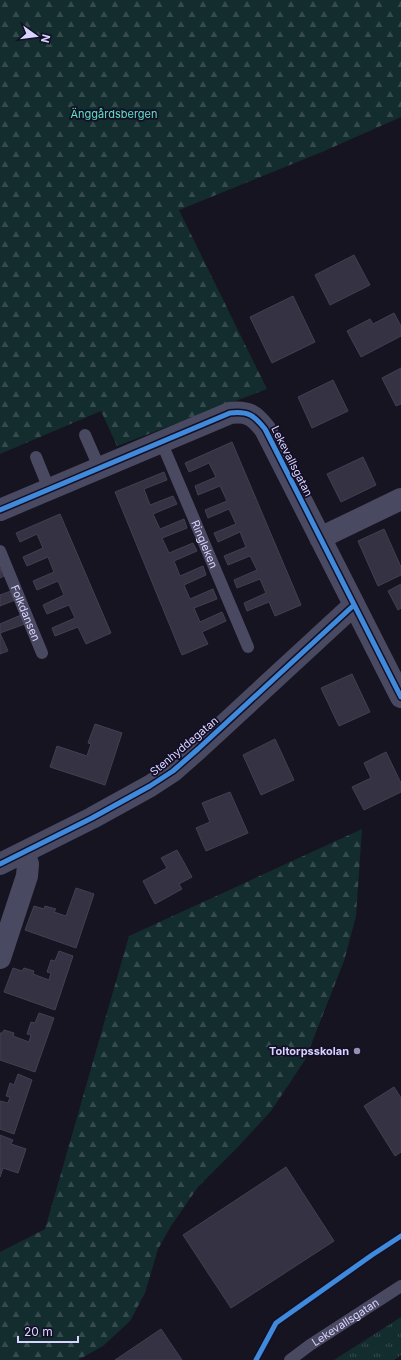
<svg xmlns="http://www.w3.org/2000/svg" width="401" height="1360" font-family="Inter,sans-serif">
<defs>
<pattern id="grass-tufts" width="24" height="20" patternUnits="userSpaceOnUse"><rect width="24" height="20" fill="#132c2d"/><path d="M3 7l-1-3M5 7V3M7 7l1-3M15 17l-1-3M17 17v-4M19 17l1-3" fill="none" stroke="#354a4c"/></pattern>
<pattern id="forest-firs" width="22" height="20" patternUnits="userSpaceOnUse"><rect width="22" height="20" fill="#132c2d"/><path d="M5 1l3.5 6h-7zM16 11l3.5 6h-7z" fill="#354a4c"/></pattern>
</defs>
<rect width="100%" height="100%" fill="#161421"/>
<!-- grass -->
<path fill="url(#grass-tufts)" d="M 401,1317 L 401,1355 L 394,1360 L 334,1360 Z"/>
<!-- forest -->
<path fill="url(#forest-firs)" d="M 0,0 L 401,0 L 401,117 L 322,152 L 179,210 L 267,389 L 117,446 L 101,411 L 0,454 Z
M 362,829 L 356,916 L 344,961 L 305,1060 L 271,1111 L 238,1147 L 198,1187 L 171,1226 L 158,1249 L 145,1293 L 130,1321 L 103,1346 L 78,1360 L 0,1360 L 0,1252 L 45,1229 L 129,936 Z"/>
<!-- building -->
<path fill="#343243" stroke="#433f54" d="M 354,255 L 370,285 L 330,305 L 315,275 Z
M 293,296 L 315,342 L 272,363 L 250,317 Z
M 394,313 L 401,326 L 401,336 L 361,357 L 347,331 L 370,319 L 373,324 Z
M 401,368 L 401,404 L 396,406 L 382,378 Z
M 333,380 L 348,411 L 312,428 L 298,397 Z
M 232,442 L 301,605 L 275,616 L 269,602 L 247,611 L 244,603 L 266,593 L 260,579 L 237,588 L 234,580 L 257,570 L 250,556 L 228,565 L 224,556 L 246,547 L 240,532 L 218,542 L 214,533 L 236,524 L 229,509 L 208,518 L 205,510 L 227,501 L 220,486 L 198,495 L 195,486 L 216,477 L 209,463 L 189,472 L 185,463 Z
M 363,457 L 376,485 L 341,502 L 327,474 Z
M 164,472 L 167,480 L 144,489 L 150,505 L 173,496 L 177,504 L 153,514 L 160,529 L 184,519 L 187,528 L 162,538 L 169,553 L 193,543 L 197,551 L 174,561 L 180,576 L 203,566 L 206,575 L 184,585 L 190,599 L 213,589 L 217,599 L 194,608 L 200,622 L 222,612 L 226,621 L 202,632 L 208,644 L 182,655 L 115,492 Z
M 60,514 L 111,633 L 86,644 L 78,627 L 55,636 L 52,628 L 75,618 L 69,605 L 47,614 L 43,605 L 64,595 L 58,581 L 37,590 L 33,581 L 54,572 L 48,557 L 27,566 L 23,557 L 43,548 L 37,534 L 20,542 L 16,533 Z
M 384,529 L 401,567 L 401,575 L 378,586 L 358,541 Z
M 0,568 L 4,576 L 0,578 Z
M 401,584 L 401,608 L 398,610 L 388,591 Z
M 11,591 L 15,600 L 0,606 L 0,595 Z
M 21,615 L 25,624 L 0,633 L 8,651 L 0,654 L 0,624 Z
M 352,674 L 370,712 L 339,726 L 321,688 Z
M 95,724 L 122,733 L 105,785 L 50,767 L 57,746 L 87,756 L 91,744 L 88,743 Z
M 275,739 L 294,780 L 261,795 L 243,755 Z
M 386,752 L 401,783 L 401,792 L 364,810 L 352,787 L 371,778 L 364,763 Z
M 230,792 L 248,833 L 206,851 L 196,828 L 210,822 L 202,803 Z
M 177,850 L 192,877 L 179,884 L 182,889 L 155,904 L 143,881 L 167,868 L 161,858 Z
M 76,888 L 94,894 L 76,948 L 25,930 L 34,906 L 44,909 L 45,906 L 56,909 L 54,912 L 66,916 Z
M 59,951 L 73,956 L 55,1010 L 4,992 L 13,968 L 22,971 L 24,968 L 34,971 L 33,974 L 49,980 L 51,973 L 47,972 L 51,960 L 55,961 Z
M 39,1013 L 54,1018 L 35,1072 L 0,1060 L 0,1033 L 2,1033 L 4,1030 L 14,1033 L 13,1036 L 29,1042 L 31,1035 L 27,1034 L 31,1022 L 35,1023 Z
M 18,1074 L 32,1080 L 14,1134 L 0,1129 L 0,1101 L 8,1103 L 10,1097 L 6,1096 L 10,1083 L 14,1085 Z
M 394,1087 L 401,1098 L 401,1152 L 395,1156 L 364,1106 Z
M 0,1135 L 13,1140 L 11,1144 L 26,1149 L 18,1173 L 3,1168 L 0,1177 Z
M 286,1167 L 334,1241 L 231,1308 L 183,1235 Z
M 161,1329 L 182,1360 L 115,1360 Z"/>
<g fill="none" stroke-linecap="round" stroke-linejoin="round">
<!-- service -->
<g stroke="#4a4962" stroke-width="12">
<path d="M 85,435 L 99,467"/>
<path id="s1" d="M 161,441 L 248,647"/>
<path d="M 36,457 L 49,489"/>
<path id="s2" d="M 0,551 L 42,653"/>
<path id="s3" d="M 290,1360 L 310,1345 L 401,1286"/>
</g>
<!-- minor -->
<path stroke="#4a4962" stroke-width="22" d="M 0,510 L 230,413 C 248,411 254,415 265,429 L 401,697
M 320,538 L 401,499
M 0,864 L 92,818 L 150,786 L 173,771 L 198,749 L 354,605
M 0,958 L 27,876 L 28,864 L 24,852"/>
<defs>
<path id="cycleway" d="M 0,510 L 230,413 C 248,411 254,415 265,429 L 401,697
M 0,864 L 92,818 L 150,786 L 173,771 L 198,749 L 354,605
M 256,1360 L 276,1323 L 372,1255 L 401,1236"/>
</defs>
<!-- cycleway casing -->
<use href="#cycleway" stroke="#130f26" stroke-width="8"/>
<!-- cycleway -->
<use href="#cycleway" stroke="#408adc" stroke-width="5"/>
</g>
<!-- markers -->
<circle fill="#9591b1" stroke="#130f26" stroke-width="1.5" cx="357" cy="1051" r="4"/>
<g text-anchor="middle" stroke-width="3.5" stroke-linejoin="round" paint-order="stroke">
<!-- park labels -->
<g font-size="11" fill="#5fe0c0" stroke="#130f26">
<text x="114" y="118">Änggårdsbergen</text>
</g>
<!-- street labels -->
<g font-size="11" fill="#d9d4ff" stroke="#130f26">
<text transform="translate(292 461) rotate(63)" y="4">Lekevallsgatan</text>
<text dy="4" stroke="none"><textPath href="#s1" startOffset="112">Ringleken</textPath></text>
<text dy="4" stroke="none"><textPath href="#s2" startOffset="67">Folkdansen</textPath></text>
<text transform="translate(184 746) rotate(-40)" y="4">Stenhyddegatan</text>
<text dy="4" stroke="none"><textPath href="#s3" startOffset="67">Lekevallsgatan</textPath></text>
</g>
<!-- poi labels -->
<g font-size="11" font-weight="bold" fill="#d9d4ff" stroke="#130f26" text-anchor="end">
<text x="349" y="1055">Toltorpsskolan</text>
</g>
</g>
<!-- north arrow -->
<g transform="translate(36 36) rotate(104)" stroke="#130f26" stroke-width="3" paint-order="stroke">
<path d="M0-3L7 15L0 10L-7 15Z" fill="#d9d4ff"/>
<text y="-6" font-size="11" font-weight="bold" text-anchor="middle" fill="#d9d4ff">N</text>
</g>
<!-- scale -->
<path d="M18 1336v6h60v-6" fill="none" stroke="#d9d4ff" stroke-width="2"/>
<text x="24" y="1336" font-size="12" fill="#d9d4ff" stroke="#130f26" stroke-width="3" paint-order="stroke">20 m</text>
</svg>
